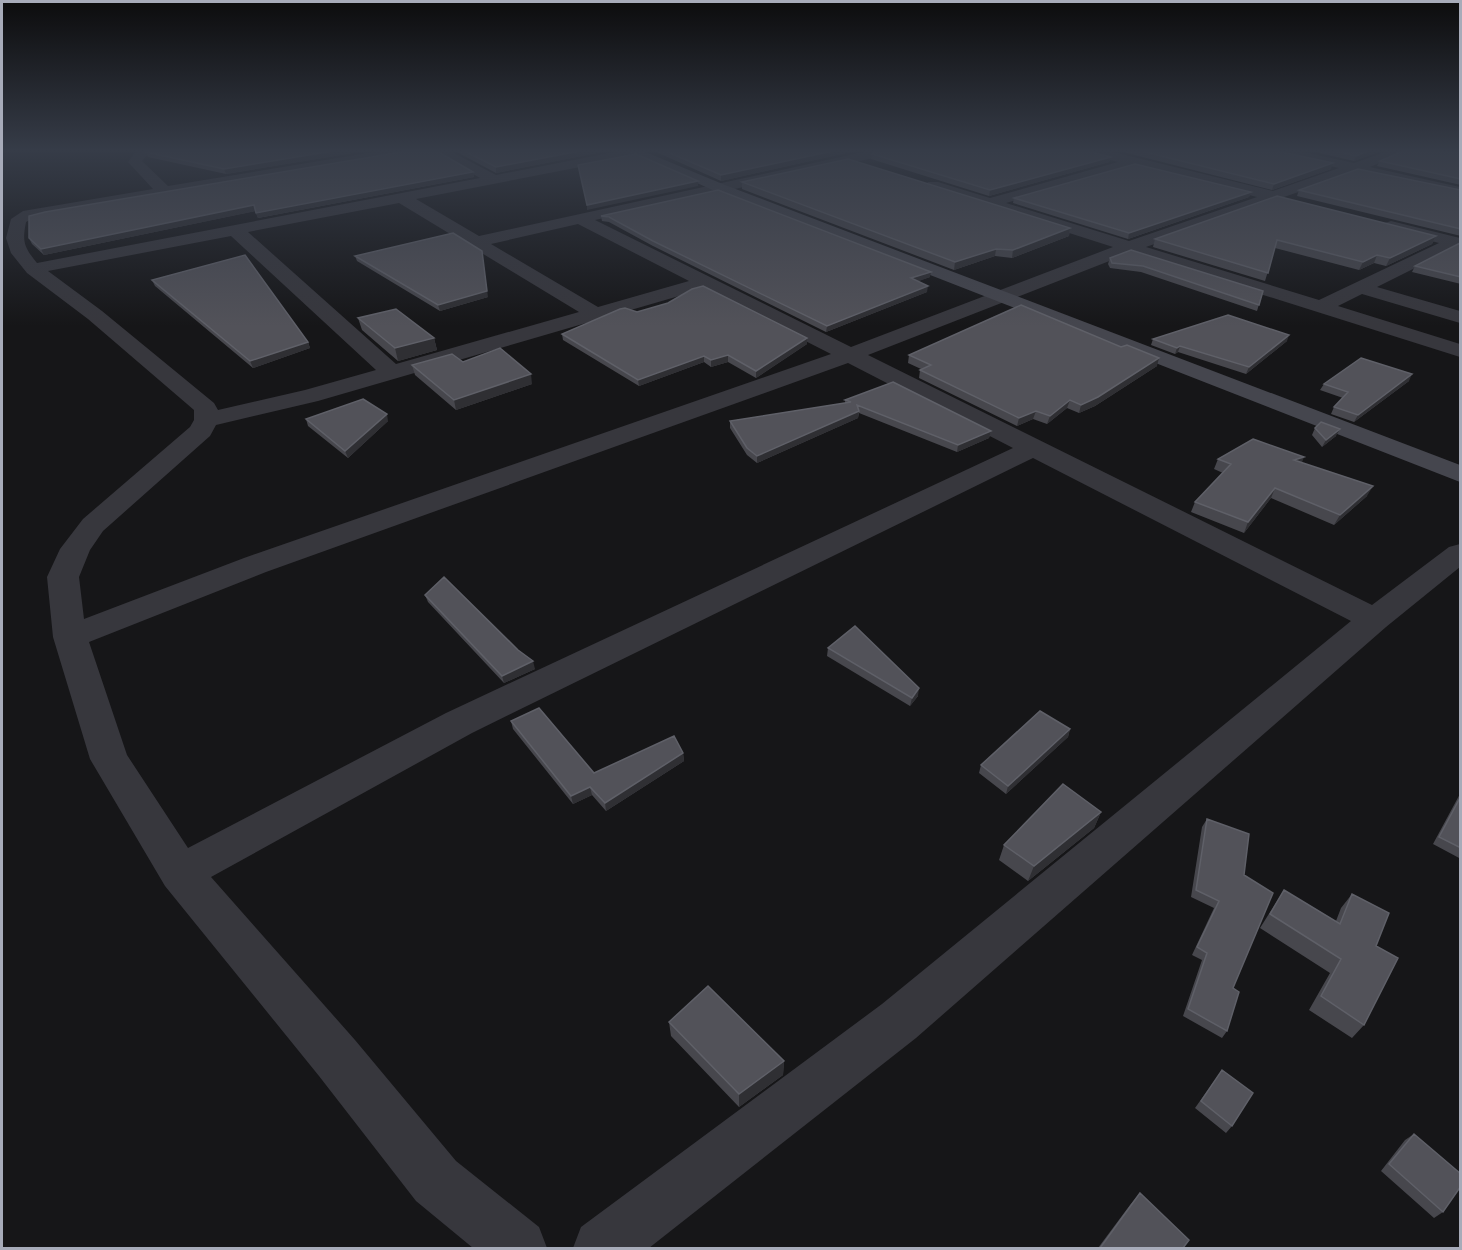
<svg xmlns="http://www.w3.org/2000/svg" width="1462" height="1250" font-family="'Nunito Sans',sans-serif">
<rect width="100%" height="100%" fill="#161618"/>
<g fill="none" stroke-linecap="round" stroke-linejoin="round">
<!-- street -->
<path fill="#37373d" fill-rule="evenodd" d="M 136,151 L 151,151 L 142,161 L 168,186 L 380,151 L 412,151 L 406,155 L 33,218 L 26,222 C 22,242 24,247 37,263 L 480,178 L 433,151 L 450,151 L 496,175 L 620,151 L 648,151 L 642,155 L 416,199 L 479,236 L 868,151 L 893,151 L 887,155 L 595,220 L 851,347 L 1113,247 L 928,188 L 926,185 L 928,182 L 938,182 L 990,198 L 1118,162 L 1087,154 L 1086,151 L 1109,151 L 1273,191 L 1339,168 L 1275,154 L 1274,151 L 1299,151 L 1354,163 L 1388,151 L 1408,151 L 1370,167 L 1460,187 L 1460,195 L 1356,172 L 1284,197 L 1282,200 L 1275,201 L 1146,247 L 1319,300 L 1439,243 L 1385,229 L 1383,226 L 1385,223 L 1391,221 L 1460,238 L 1460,248 L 1457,247 L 1377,287 L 1460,311 L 1460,323 L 1362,294 L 1338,306 L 1460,344 L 1460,357 L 1130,253 L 868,355 L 1372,605 L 1449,547 L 1460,544 L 1460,567 L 1386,627 L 916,1038 L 649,1248 L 573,1248 L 581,1227 L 882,1004 L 1351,621 L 1033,458 L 472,733 L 211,877 L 355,1040 L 456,1161 L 539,1227 L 547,1248 L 473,1248 L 416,1201 L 319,1076 L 165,886 L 90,759 L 53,637 L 47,577 L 60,549 L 83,519 L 190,427 L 194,420 L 194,410 L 88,319 L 27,273 L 11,253 L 6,238 L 11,219 L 23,211 L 153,189 L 128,162 ZM 1134,166 L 1257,197 L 1129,241 L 1006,203 ZM 399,203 L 579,312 L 396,364 L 248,232 ZM 578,224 L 689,281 L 598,307 L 491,244 ZM 231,236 L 376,370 L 305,390 L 218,410 L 214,403 L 102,311 L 48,271 ZM 703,289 L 831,354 L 244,558 L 84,619 L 79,577 L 90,550 L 103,531 L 210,436 L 216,425 L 318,401 ZM 848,363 L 1013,448 L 446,713 L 188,848 L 127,755 L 89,642 L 266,572 Z"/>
<!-- secondary -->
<path fill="#45464e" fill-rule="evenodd" d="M 625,151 L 643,151 L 725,185 L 1460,465 L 1460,482 L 715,191 Z"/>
</g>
<!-- wall -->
<path fill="#47474d" d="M 365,151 L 226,174 L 148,157 L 146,152 Z
M 455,151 L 607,151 L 496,173 Z
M 654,151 L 855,151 L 721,181 Z
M 871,151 L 1088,151 L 1111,157 L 1109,162 L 989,196 L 871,159 L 872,154 L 874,152 Z
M 1119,151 L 1277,151 L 1331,169 L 1272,190 Z
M 1311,151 L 1381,151 L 1354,161 Z
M 405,152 L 473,172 L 474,177 L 258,218 L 255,211 L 44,255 L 32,244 L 29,238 Z
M 1461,152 L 1461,185 L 1377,166 L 1380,161 Z
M 742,182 L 1070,228 L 1069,236 L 1012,258 L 995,256 L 954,270 L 742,189 Z
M 1299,190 L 1461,190 L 1461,236 L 1297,196 Z
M 1251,192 L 1249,197 L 1128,239 L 1013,203 L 1014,198 Z
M 601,216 L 930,277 L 918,281 L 927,292 L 826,332 L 653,246 L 609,222 L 602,221 Z
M 1436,236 L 1432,244 L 1386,266 L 1374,263 L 1359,270 L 1275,248 L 1265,281 L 1153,247 L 1155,239 Z
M 1460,243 L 1461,284 L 1412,272 L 1415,266 Z
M 355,256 L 488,297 L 440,311 L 357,261 Z
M 1110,258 L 1263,291 L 1257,311 L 1141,272 L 1110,268 L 1108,264 Z
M 152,280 L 308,342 L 310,348 L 253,368 L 155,286 Z
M 637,312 L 807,344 L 756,378 L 728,362 L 711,367 L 704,362 L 639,386 L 563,340 L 562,334 Z
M 358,318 L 434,338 L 437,350 L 398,361 L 362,330 Z
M 1153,339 L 1287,341 L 1246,374 L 1178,352 L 1175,354 L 1151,345 Z
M 909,355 L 1157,366 L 1095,406 L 1079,413 L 1067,408 L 1047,424 L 1033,419 L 1017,426 L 919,378 L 920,370 L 921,369 L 908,363 Z
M 463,362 L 532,384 L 456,410 L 415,375 L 412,365 Z
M 1409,381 L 1354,422 L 1331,414 L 1334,407 L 1343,398 L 1320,390 L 1324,384 Z
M 845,400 L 991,431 L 989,438 L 957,452 L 859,413 L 858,418 L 757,463 L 747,455 L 730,428 L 730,421 L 845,403 Z
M 306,419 L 388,421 L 348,458 L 308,426 Z
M 1315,428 L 1336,436 L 1322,447 L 1312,435 Z
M 1218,459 L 1302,463 L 1367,496 L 1334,525 L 1271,498 L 1244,533 L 1191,512 L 1195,502 L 1223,473 L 1214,469 Z
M 425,595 L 535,669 L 504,683 L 428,602 Z
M 828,648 L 918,696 L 910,706 L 827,656 Z
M 511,721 L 594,773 L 683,753 L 684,761 L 606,811 L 592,795 L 573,804 L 513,729 Z
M 1070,729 L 1068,737 L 1006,794 L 979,773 L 981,765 Z
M 1461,792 L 1461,859 L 1433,844 Z
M 1101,812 L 1094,828 L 1028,881 L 999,860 L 1004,845 Z
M 1207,819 L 1244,875 L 1227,1031 L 1222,1038 L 1183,1016 L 1202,960 L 1192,955 L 1214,908 L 1191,897 L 1202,827 Z
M 1284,890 L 1336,921 L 1341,908 L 1352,894 L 1376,946 L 1364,1025 L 1352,1038 L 1309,1010 L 1330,973 L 1260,928 Z
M 669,1022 L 784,1061 L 783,1075 L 739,1107 L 671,1036 Z
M 1222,1070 L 1232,1126 L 1226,1133 L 1195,1108 Z
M 1414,1134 L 1443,1212 L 1434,1218 L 1381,1171 L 1405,1140 Z
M 1140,1193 L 1183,1248 L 1098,1248 L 1130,1205 Z"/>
<!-- shaded-wall -->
<path fill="#2f2f33" d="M 333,151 L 365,151 L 226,174 L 224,169 Z
M 580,151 L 607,151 L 496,173 L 496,167 Z
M 833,151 L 855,151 L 721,181 L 721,175 Z
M 1368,151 L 1381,151 L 1354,161 L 1356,156 Z
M 1111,157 L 1109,162 L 989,196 L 990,190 Z
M 1333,163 L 1331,169 L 1272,190 L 1274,184 Z
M 473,172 L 474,177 L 258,218 L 256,213 Z
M 698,181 L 698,186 L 587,210 L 587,205 Z
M 1251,192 L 1249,197 L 1128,239 L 1129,233 Z
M 254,205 L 256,211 L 44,255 L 41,249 Z
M 1070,228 L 1069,236 L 1012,258 L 1013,250 Z
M 1436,236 L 1432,244 L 1386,266 L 1390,258 Z
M 996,249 L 995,256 L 954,270 L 955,262 Z
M 482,251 L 488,297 L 440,311 L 438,305 Z
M 1377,255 L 1374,263 L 1359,270 L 1363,262 Z
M 931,272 L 930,277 L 911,284 L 911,278 Z
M 928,286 L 927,292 L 826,332 L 827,326 Z
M 1289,335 L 1287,341 L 1246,374 L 1249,367 Z
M 434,338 L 437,350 L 398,361 L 395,348 Z
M 807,338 L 807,344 L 756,378 L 756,371 Z
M 308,342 L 310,348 L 253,368 L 250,361 Z
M 1180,346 L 1178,352 L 1175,354 L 1177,348 Z
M 728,355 L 728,362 L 711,367 L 711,360 Z
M 704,356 L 704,362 L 639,386 L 638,380 Z
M 1159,358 L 1157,366 L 1095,406 L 1079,413 L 1081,405 Z
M 531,374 L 532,384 L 456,410 L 454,400 Z
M 1412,374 L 1409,381 L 1354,422 L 1358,415 Z
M 1070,400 L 1067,408 L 1047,424 L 1050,416 Z
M 859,411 L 858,418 L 757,463 L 757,456 Z
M 1036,411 L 1033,419 L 1017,426 L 1019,418 Z
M 387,414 L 388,421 L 348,458 L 345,451 Z
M 1340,429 L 1336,436 L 1322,447 L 1326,440 Z
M 991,431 L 989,438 L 957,452 L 958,445 Z
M 1304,457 L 1300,468 L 1294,460 Z
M 1373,486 L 1367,496 L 1334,525 L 1340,515 Z
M 1275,488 L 1271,498 L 1244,533 L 1248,522 Z
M 533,661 L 535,669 L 504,683 L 502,676 Z
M 919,688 L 918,696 L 910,706 L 912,698 Z
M 1070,729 L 1068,737 L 1006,794 L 1008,786 Z
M 683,753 L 684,761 L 606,811 L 605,803 Z
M 590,787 L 592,795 L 573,804 L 571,796 Z
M 1101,812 L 1094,828 L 1028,881 L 1034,866 Z
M 784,1061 L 783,1075 L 739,1107 L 739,1094 Z"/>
<!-- building -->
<path fill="#525259" stroke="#5f6068" stroke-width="1.5" d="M 147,151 L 333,151 L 224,169 L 146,152 Z
M 407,151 L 437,151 L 473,172 L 256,213 L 254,205 L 41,249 L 29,238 L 29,216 L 45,212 Z
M 464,151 L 580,151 L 496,167 Z
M 665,151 L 833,151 L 721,175 Z
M 875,151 L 1088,151 L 1111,157 L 990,190 L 872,154 Z
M 1141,151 L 1277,151 L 1333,163 L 1274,184 Z
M 1336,151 L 1368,151 L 1356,156 Z
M 1403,151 L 1461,152 L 1461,179 L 1380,161 Z
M 636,154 L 698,181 L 587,205 L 578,165 Z
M 848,159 L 1070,228 L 1013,250 L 996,249 L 955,262 L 742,182 Z
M 1135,164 L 1251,192 L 1129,233 L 1014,198 Z
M 1358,169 L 1461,190 L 1461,229 L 1299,190 Z
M 718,190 L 931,272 L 911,278 L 928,286 L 827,326 L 653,241 L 609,217 L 601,216 Z
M 1277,196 L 1436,236 L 1390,258 L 1377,255 L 1363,262 L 1277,240 L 1268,273 L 1155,239 Z
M 453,233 L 482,251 L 487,291 L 438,305 L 355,256 Z
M 1460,243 L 1461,277 L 1415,266 Z
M 1131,250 L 1263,291 L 1259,305 L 1143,266 L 1112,263 L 1110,258 Z
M 245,255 L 308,342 L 250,361 L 152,280 Z
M 703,286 L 807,338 L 756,371 L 728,355 L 711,360 L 704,356 L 638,380 L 562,334 L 620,309 L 625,308 L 637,312 L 668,303 L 692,289 Z
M 1021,305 L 1121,347 L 1127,345 L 1159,358 L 1098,397 L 1081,405 L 1070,400 L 1050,416 L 1036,411 L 1019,418 L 920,370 L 931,365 L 909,355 Z
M 396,309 L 434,338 L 395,348 L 358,318 Z
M 1228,315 L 1289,335 L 1249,367 L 1180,346 L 1177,348 L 1153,339 Z
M 500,348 L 531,374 L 454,400 L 412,365 L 452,354 L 463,362 Z
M 1361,358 L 1412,374 L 1358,415 L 1334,407 L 1348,392 L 1324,384 Z
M 893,382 L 991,431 L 958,445 L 857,405 L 859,411 L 757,456 L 747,448 L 730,421 L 851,402 L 845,400 Z
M 363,399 L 387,414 L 345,451 L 306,419 Z
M 1321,422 L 1340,429 L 1326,440 L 1315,428 Z
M 1253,439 L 1304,457 L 1294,460 L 1373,486 L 1340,515 L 1275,488 L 1248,522 L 1195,502 L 1231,464 L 1218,459 Z
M 444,577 L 518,650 L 533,661 L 502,676 L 425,595 Z
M 855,626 L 919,688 L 912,698 L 828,648 Z
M 539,708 L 594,773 L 674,736 L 683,753 L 605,803 L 590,787 L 571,796 L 511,721 Z
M 1040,711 L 1070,729 L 1008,786 L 981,765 Z
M 1063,784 L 1101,812 L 1034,866 L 1004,845 Z
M 1461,796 L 1461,848 L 1439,837 Z
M 1207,819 L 1249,834 L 1244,875 L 1273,893 L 1233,988 L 1239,992 L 1227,1031 L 1188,1009 L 1207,953 L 1197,947 L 1219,901 L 1196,890 Z
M 1284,890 L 1340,924 L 1352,894 L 1389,913 L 1376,946 L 1398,958 L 1364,1025 L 1321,996 L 1341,959 L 1270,914 Z
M 708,986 L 784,1061 L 739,1094 L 669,1022 Z
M 1222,1070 L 1253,1093 L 1232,1126 L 1201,1101 Z
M 1414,1134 L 1461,1174 L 1461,1186 L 1443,1212 L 1389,1164 Z
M 1140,1193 L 1189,1240 L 1183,1248 L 1100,1248 Z"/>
<!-- sky -->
<linearGradient id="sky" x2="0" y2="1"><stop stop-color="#0c0c0d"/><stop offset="0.46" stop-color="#363c48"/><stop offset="1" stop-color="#363c48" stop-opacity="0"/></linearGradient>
<rect width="1462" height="326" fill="url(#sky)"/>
<!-- border -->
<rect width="1462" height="1250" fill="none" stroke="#a7abb9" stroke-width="6"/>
</svg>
